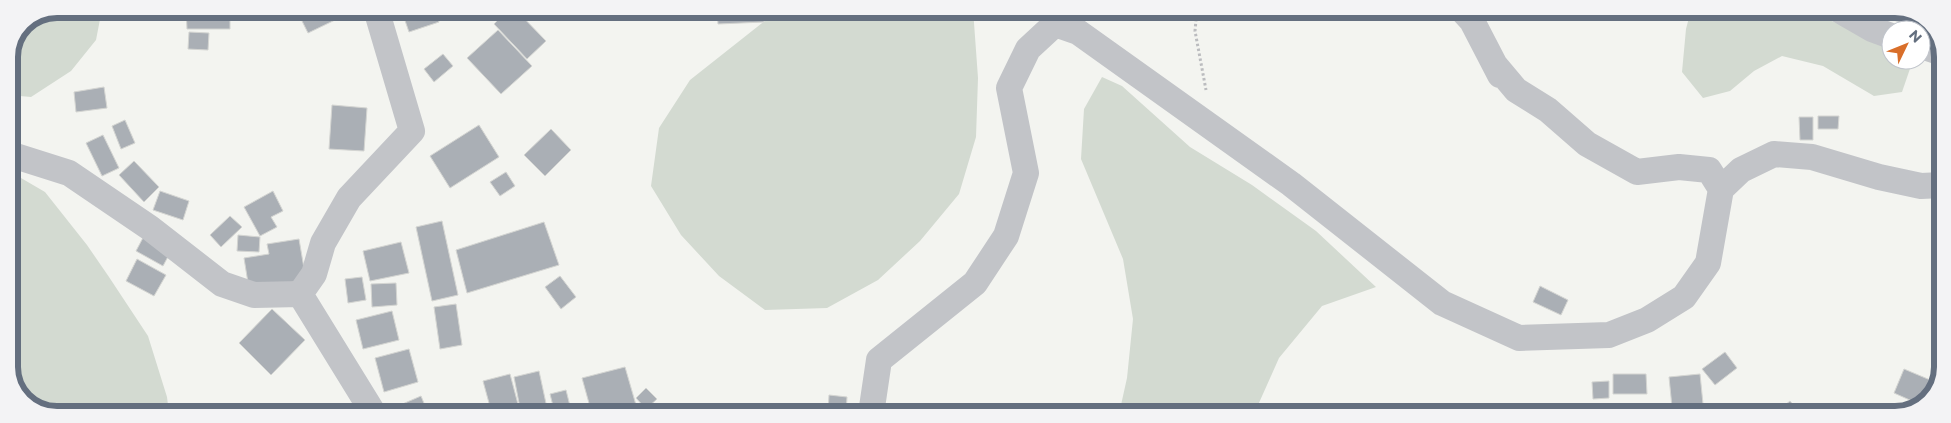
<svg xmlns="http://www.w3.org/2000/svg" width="1951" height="423" font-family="Montserrat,sans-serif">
<rect width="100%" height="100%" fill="#f3f4f0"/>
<!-- green -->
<path fill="#d3dad1" d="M 56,9 L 102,9 L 96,40 L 71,71 L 31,97 L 9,95 L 9,56 L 23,22 Z
M 780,9 L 973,9 L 978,78 L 976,137 L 959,194 L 920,241 L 878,280 L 827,308 L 765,310 L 719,276 L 681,235 L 651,186 L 659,128 L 690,80 Z
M 1691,10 L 1811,10 L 1818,15 L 1891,47 L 1891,60 L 1913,60 L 1902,92 L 1874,96 L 1823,66 L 1782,56 L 1754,71 L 1730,91 L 1703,98 L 1682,72 L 1686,29 Z
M 1102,77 L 1122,86 L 1190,147 L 1252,185 L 1316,231 L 1376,287 L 1322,306 L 1279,358 L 1254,414 L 1119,414 L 1127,378 L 1133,319 L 1123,259 L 1081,159 L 1084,109 Z
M 9,171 L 45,192 L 87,245 L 109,277 L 148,336 L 167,397 L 169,413 L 47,413 L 22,400 L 9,373 Z"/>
<!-- building -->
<path fill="#aaafb5" stroke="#d4d5d2" d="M 186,9 L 230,9 L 230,29 L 187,29 Z
M 296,9 L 329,9 L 335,20 L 308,33 Z
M 401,9 L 435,9 L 439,22 L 409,32 Z
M 509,9 L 515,9 L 546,41 L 527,59 L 494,24 Z
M 611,9 L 627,9 L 618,17 Z
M 717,9 L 763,9 L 764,22 L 718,24 Z
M 498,30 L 532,66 L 501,94 L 467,58 Z
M 189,32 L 209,33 L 208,50 L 188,49 Z
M 443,54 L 453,66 L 434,82 L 424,69 Z
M 104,87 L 107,108 L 76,112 L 74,92 Z
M 332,105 L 367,108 L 364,151 L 329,149 Z
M 1818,116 L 1839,116 L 1838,129 L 1818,129 Z
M 1799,117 L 1813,117 L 1813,140 L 1800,140 Z
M 125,120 L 135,143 L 121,149 L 112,126 Z
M 479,125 L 499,157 L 450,188 L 430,156 Z
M 551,129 L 571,150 L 545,176 L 524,155 Z
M 103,135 L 119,168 L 102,176 L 86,143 Z
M 134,161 L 159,187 L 144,202 L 119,175 Z
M 506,172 L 515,186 L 500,196 L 490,182 Z
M 160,191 L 189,201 L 183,220 L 153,210 Z
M 273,191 L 283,211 L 271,217 L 277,227 L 260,236 L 244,207 Z
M 230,216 L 242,227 L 221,247 L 210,235 Z
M 442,221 L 458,295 L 432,301 L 416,227 Z
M 544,222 L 559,265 L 467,293 L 456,250 Z
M 145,234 L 172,249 L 163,266 L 136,251 Z
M 238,235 L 260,237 L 259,252 L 237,251 Z
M 299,239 L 306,280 L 249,289 L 244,258 L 269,254 L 267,244 Z
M 401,242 L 409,273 L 370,281 L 363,251 Z
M 137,259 L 166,275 L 154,296 L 126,281 Z
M 560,276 L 576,297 L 561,309 L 545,287 Z
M 362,277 L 366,300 L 348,303 L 345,279 Z
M 396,283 L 397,305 L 372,307 L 371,284 Z
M 1540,286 L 1568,300 L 1561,315 L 1533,302 Z
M 456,304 L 462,345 L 440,349 L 434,307 Z
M 272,309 L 305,340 L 271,375 L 239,343 Z
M 392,311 L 399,340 L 363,349 L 356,320 Z
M 409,349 L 418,382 L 384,392 L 375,358 Z
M 1725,352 L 1737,368 L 1715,385 L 1702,369 Z
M 625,367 L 636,405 L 604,414 L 592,414 L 582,378 Z
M 1904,369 L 1935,382 L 1926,403 L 1921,405 L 1894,393 Z
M 539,371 L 547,408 L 521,413 L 514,377 Z
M 510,374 L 519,408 L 492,414 L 483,381 Z
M 1613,374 L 1646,374 L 1647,394 L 1613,394 Z
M 1700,374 L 1703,404 L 1672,407 L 1669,377 Z
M 1609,381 L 1609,398 L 1593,399 L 1592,382 Z
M 646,388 L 657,399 L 646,409 L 636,398 Z
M 566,390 L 572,414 L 555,414 L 550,394 Z
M 829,395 L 847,397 L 846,414 L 828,414 Z
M 421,396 L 428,413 L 449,404 L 453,414 L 394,414 L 391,409 Z
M 1790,401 L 1801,414 L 1774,414 Z
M 353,404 L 360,411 L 358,414 L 349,414 L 346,411 Z
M 344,405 L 346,414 L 318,414 Z
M 685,406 L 716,412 L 715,414 L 684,414 Z"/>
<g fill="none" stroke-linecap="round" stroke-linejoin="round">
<!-- path -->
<path stroke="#bbbcbf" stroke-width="3" stroke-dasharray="2.5 2.5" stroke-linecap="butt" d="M 1197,9 L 1195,31 L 1206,90"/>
<!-- minor -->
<path stroke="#c2c4c8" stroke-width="26" d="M 1461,9 L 1472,21 L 1500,75
M 1839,10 L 1872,29 L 1891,36
M 1921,46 L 1942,53
M 9,154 L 69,173 L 150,228 L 222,284 L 254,295 L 300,294
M 1721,189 L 1741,170 L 1774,154 L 1812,157 L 1879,177 L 1921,186 L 1942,185
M 374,414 L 300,294 L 314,274 L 323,243 L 349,198 L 412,131 L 376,9
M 871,414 L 879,360 L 975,283 L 1006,236 L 1026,173 L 1009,88 L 1028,49 L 1055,24 L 1078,32 L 1291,184 L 1442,303 L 1519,338 L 1609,335 L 1647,320 L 1684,297 L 1708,263 L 1721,189 L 1709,170 L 1679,167 L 1637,172 L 1587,144 L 1548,110 L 1516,90 L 1495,65"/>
</g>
<!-- crop -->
<path d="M0 0H1951V423H0ZM57 18H1895A39 39 0 0 1 1934 57V367A39 39 0 0 1 1895 406H57A39 39 0 0 1 18 367V57A39 39 0 0 1 57 18Z" fill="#f3f3f5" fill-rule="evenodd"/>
<path fill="none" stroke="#646f7f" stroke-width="6" d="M57 18H1895A39 39 0 0 1 1934 57V367A39 39 0 0 1 1895 406H57A39 39 0 0 1 18 367V57A39 39 0 0 1 57 18Z"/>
<!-- north arrow -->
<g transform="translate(1906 45) rotate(47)"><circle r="24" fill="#ffffff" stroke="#c1c5cc"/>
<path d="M0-4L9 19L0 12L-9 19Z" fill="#d96f2a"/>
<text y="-8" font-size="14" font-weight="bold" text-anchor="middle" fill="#646f7f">N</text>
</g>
</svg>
